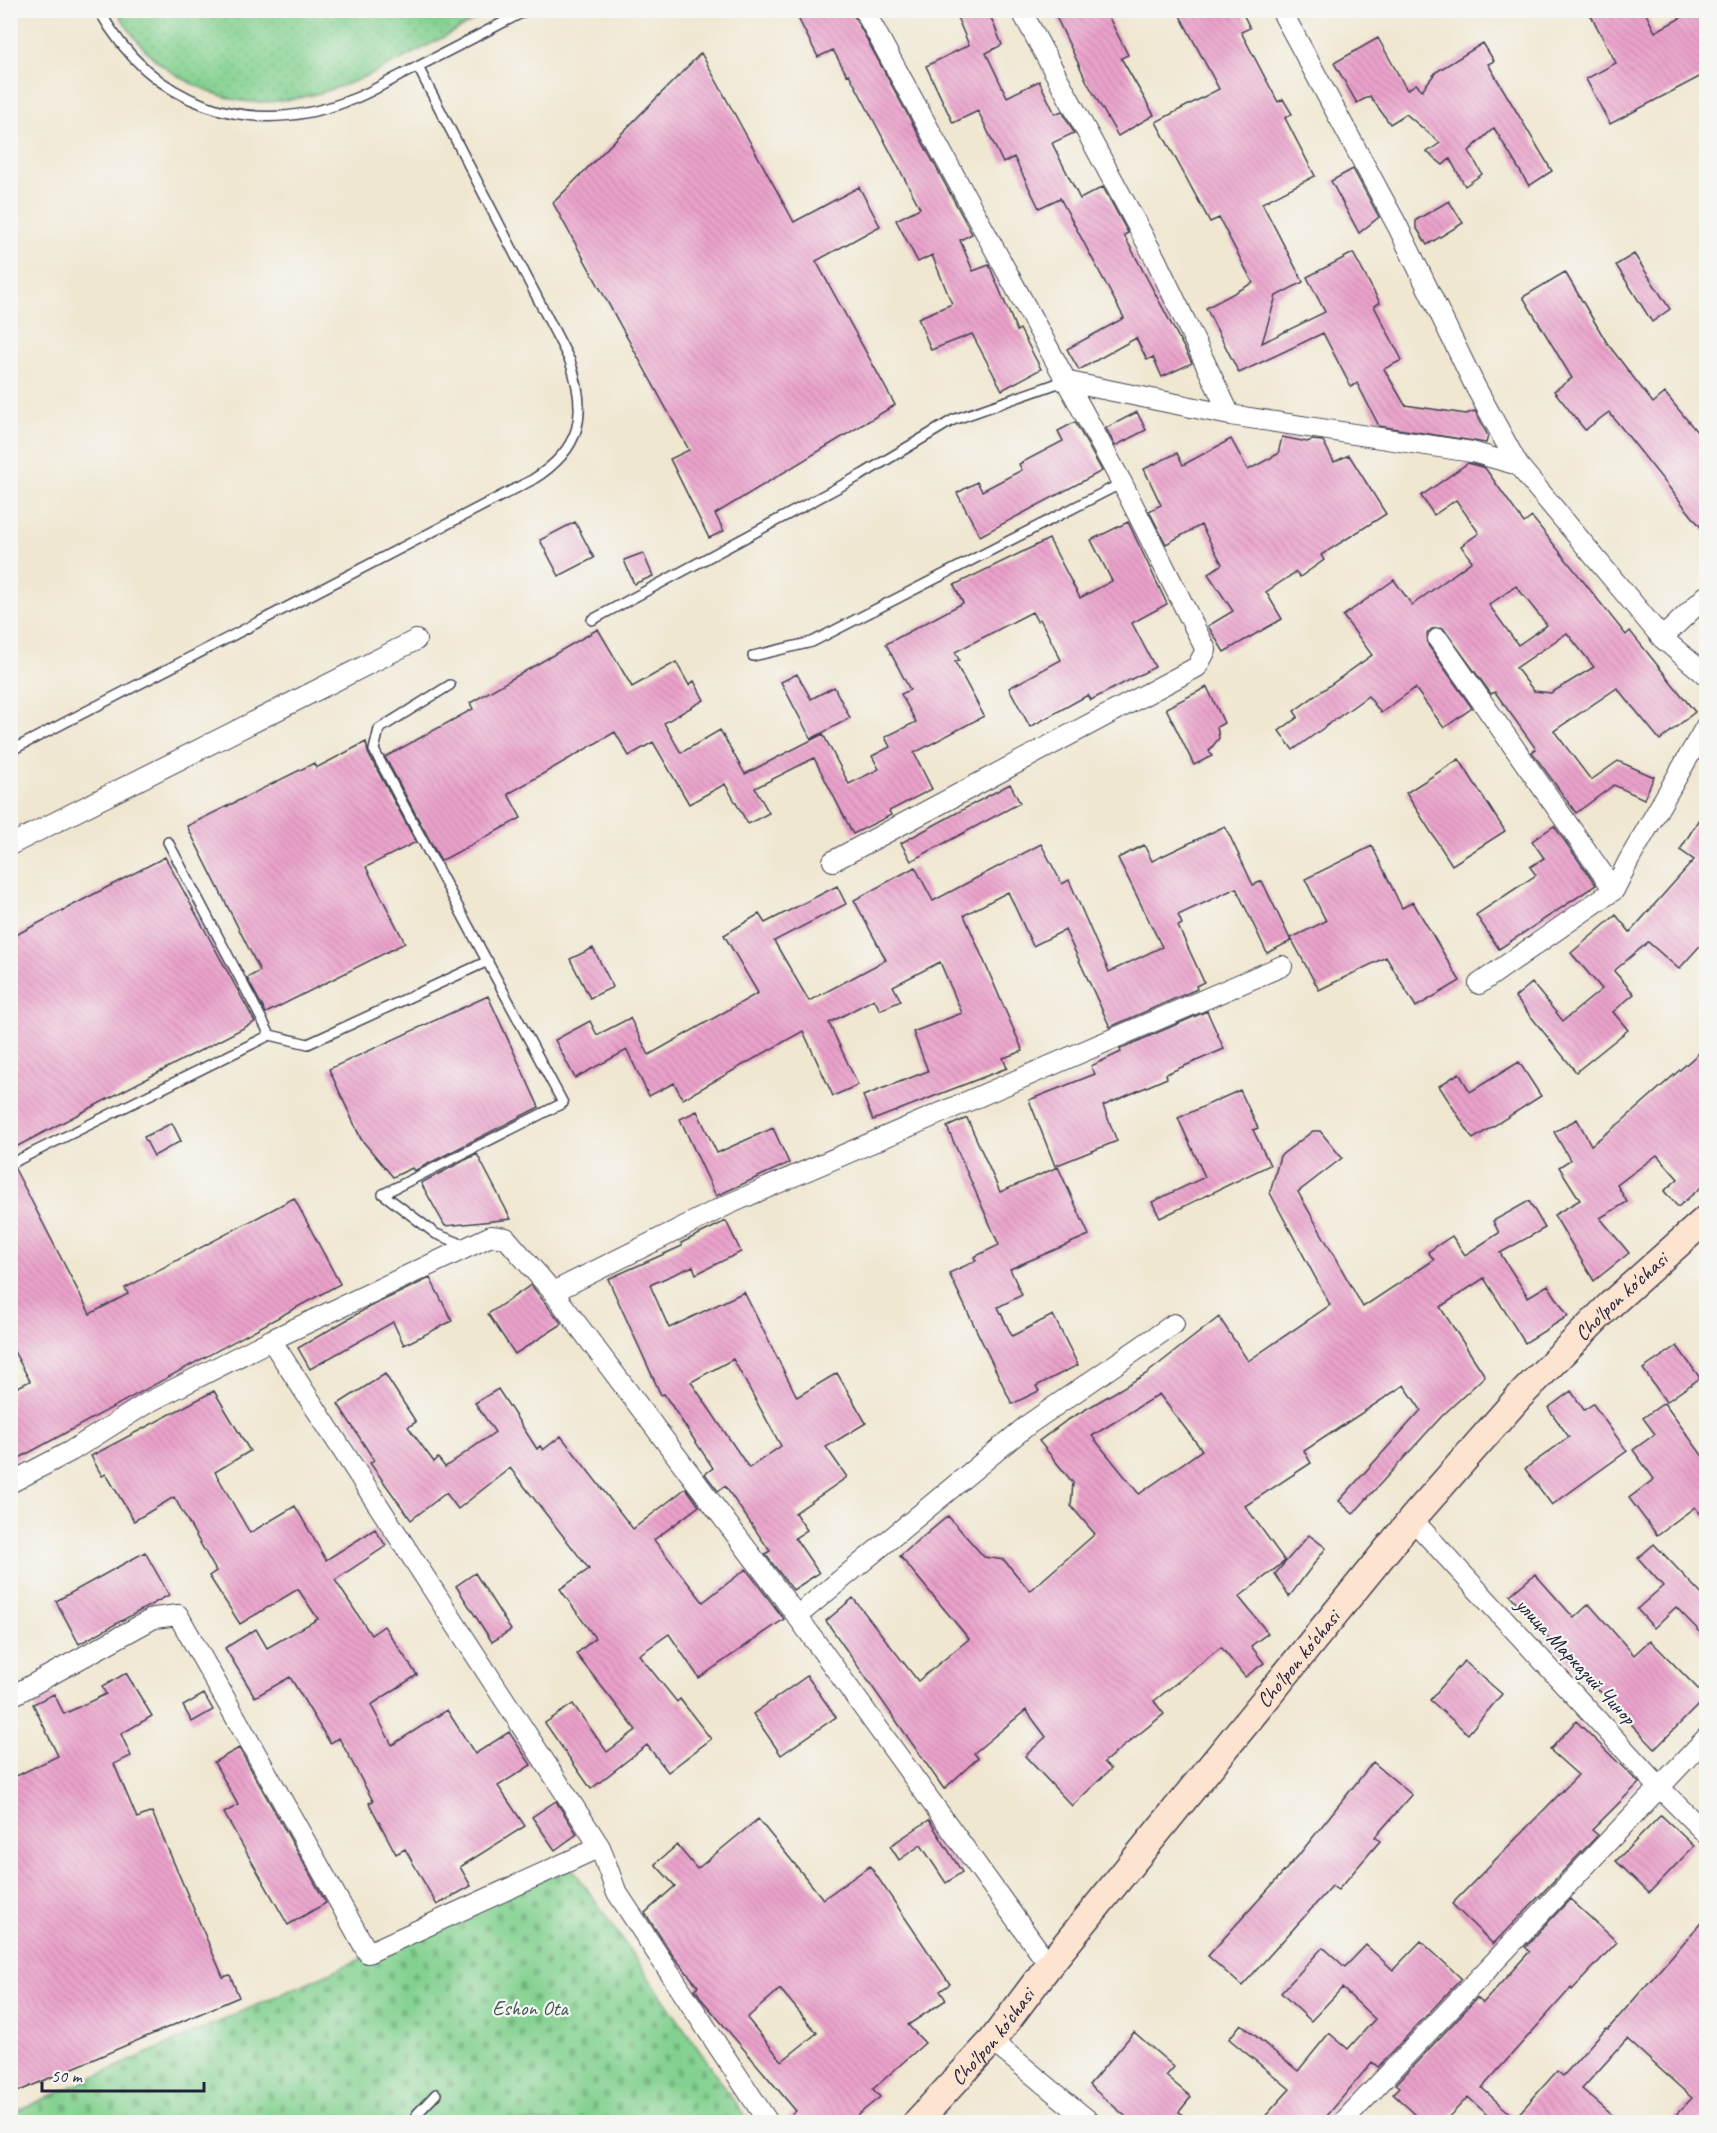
<svg xmlns="http://www.w3.org/2000/svg" width="1717" height="2133" font-family="Caveat,sans-serif">
<defs>
<pattern id="grass-dots" width="8" height="8" patternUnits="userSpaceOnUse" patternTransform="scale(1.5)"><rect width="8" height="8" fill="#83d190"/><path d="M2 2h.1M6 6h.1" fill="none" stroke="#71b37d" stroke-width="1.8" stroke-linecap="round"/></pattern>
<pattern id="cemetery-stones" width="16" height="16" patternUnits="userSpaceOnUse" patternTransform="scale(1.5)"><rect width="16" height="16" fill="#83d190"/><path d="M2 7V4a2 2 0 0 1 4 0v3zM10 15v-3a2 2 0 0 1 4 0v3z" fill="#71b37d"/></pattern>
<pattern id="building-back-hatch" width="6" height="6" patternUnits="userSpaceOnUse" patternTransform="scale(1.5)"><rect width="6" height="6" fill="#eaa1ca"/><path d="M-1 5l2 2M0 0l6 6M5-1l2 2" fill="none" stroke="#c88aae"/></pattern>
</defs>
<rect width="100%" height="100%" fill="#f6f6f2"/>
<filter id="ink" filterUnits="userSpaceOnUse"><feTurbulence type="fractalNoise" baseFrequency=".0167" numOctaves="2"/><feDisplacementMap in="SourceGraphic" scale="12" xChannelSelector="R" yChannelSelector="G"/><feConvolveMatrix kernelMatrix="1 2 1 2 8 2 1 2 1" color-interpolation-filters="sRGB"/></filter>
<filter id="wash" filterUnits="userSpaceOnUse"><feTurbulence type="fractalNoise" baseFrequency=".008" numOctaves="4" result="noise"/><feDisplacementMap in="SourceGraphic" scale="24" xChannelSelector="R" yChannelSelector="G"/><feGaussianBlur stdDeviation="1.35" result="paint"/><feColorMatrix in="noise" values="0 0 0 0 0 0 0 0 0 0 0 0 0 0 0 0 0 1.4 0 .05"/><feComposite in="paint" operator="in"/></filter>
<g filter="url(#wash)">
<rect width="100%" height="100%" fill="#f0e7d1"/>
<!-- grass -->
<path fill="url(#grass-dots)" stroke="#527a66" stroke-width="1.5" d="M 117,11 L 493,11 C 419,48 341,103 256,102 C 235,102 209,92 191,83 C 155,65 137,44 117,11 Z"/>
<!-- cemetery -->
<path fill="url(#cemetery-stones)" stroke="#527a66" stroke-width="1.5" d="M 571,1866 L 749,2122 L 11,2122 L 10,2114 Z"/>
<g id="blocks">
<!-- building -->
<path fill="url(#building-back-hatch)" fill-rule="evenodd" d="M 794,10 L 851,10 L 972,234 L 960,240 L 973,271 L 989,265 L 1017,331 L 1020,329 L 1041,369 L 1002,390 L 972,334 L 931,350 L 918,318 L 952,304 L 932,255 L 918,262 L 896,220 L 920,208 L 849,74 L 847,75 L 833,50 L 818,57 Z
M 954,10 L 988,10 L 1002,45 L 986,53 L 1007,97 L 1039,81 L 1055,114 L 1062,111 L 1074,133 L 1052,143 L 1080,199 L 1103,187 L 1128,233 L 1124,235 L 1192,363 L 1162,377 L 1153,357 L 1147,360 L 1136,338 L 1079,370 L 1067,349 L 1124,318 L 1060,198 L 1039,208 L 1014,157 L 1003,163 L 978,111 L 953,123 L 926,66 L 969,45 Z
M 1053,10 L 1105,10 L 1128,55 L 1121,58 L 1154,115 L 1118,136 L 1087,82 Z
M 1177,10 L 1241,10 L 1250,28 L 1241,32 L 1278,102 L 1283,99 L 1292,114 L 1285,118 L 1315,176 L 1262,203 L 1303,282 L 1276,296 L 1262,343 L 1325,312 L 1307,277 L 1353,253 L 1380,303 L 1374,306 L 1402,360 L 1384,369 L 1405,405 L 1466,414 L 1475,411 L 1488,436 L 1486,443 L 1379,426 L 1357,383 L 1351,387 L 1323,333 L 1239,373 L 1206,308 L 1253,283 L 1219,218 L 1210,222 L 1156,122 L 1219,89 Z
M 1588,10 L 1644,10 L 1655,32 L 1695,10 L 1707,10 L 1707,73 L 1610,124 L 1586,79 L 1616,63 Z
M 1378,38 L 1407,90 L 1416,84 L 1422,90 L 1436,72 L 1483,43 L 1494,61 L 1488,64 L 1552,171 L 1529,186 L 1494,128 L 1469,151 L 1482,174 L 1465,186 L 1450,159 L 1443,165 L 1427,152 L 1440,143 L 1406,114 L 1390,124 L 1370,96 L 1357,103 L 1334,63 Z
M 701,53 L 794,222 L 859,187 L 880,226 L 816,261 L 895,405 L 715,514 L 724,531 L 709,538 L 670,459 L 689,450 L 553,203 Z
M 1353,169 L 1379,217 L 1359,233 L 1331,181 Z
M 1449,201 L 1463,223 L 1427,245 L 1416,227 L 1416,220 Z
M 1634,254 L 1670,309 L 1652,322 L 1616,265 Z
M 1565,272 L 1607,343 L 1653,403 L 1665,393 L 1707,444 L 1707,535 L 1609,412 L 1585,430 L 1554,391 L 1572,378 L 1523,297 Z
M 1137,412 L 1146,430 L 1115,446 L 1106,428 Z
M 1075,422 L 1102,471 L 980,536 L 957,493 L 977,482 L 982,491 L 1022,470 L 1019,464 L 1063,441 L 1058,431 Z
M 1282,437 L 1307,442 L 1312,440 L 1323,441 L 1334,462 L 1349,455 L 1386,514 L 1321,555 L 1324,560 L 1300,577 L 1296,572 L 1266,592 L 1282,619 L 1224,652 L 1208,626 L 1233,611 L 1208,574 L 1222,564 L 1201,525 L 1166,544 L 1149,511 L 1161,505 L 1144,469 L 1177,453 L 1183,465 L 1231,439 L 1248,470 L 1278,454 Z
M 1468,463 L 1485,468 L 1524,523 L 1532,517 L 1626,635 L 1630,631 L 1695,712 L 1660,740 L 1617,688 L 1554,731 L 1591,780 L 1618,761 L 1654,777 L 1644,799 L 1614,785 L 1576,813 L 1532,752 L 1536,749 L 1495,692 L 1491,694 L 1443,628 L 1432,629 L 1427,633 L 1428,645 L 1472,708 L 1444,728 L 1415,688 L 1381,713 L 1368,696 L 1293,750 L 1279,731 L 1298,717 L 1294,711 L 1372,655 L 1343,616 L 1394,580 L 1412,605 L 1472,561 L 1461,546 L 1479,533 L 1456,500 L 1434,515 L 1421,496 ZM 1516,586 L 1547,625 L 1518,645 L 1489,605 ZM 1567,633 L 1594,667 L 1551,693 L 1534,691 L 1516,668 Z
M 575,522 L 594,558 L 559,576 L 540,540 Z
M 1128,522 L 1167,604 L 1132,623 L 1155,667 L 1091,700 L 1088,695 L 1030,727 L 1009,688 L 1061,660 L 1040,619 L 1037,621 L 1032,612 L 955,652 L 959,660 L 955,662 L 984,716 L 914,753 L 932,789 L 889,811 L 891,815 L 853,834 L 814,758 L 755,788 L 769,813 L 748,824 L 725,784 L 689,804 L 653,742 L 629,756 L 615,732 L 508,794 L 521,818 L 441,861 L 385,757 L 473,709 L 470,703 L 598,629 L 632,687 L 676,662 L 689,685 L 694,681 L 704,700 L 664,723 L 681,753 L 720,730 L 745,774 L 823,734 L 849,784 L 879,769 L 872,756 L 890,747 L 885,737 L 916,722 L 901,694 L 910,690 L 886,644 L 963,603 L 954,585 L 1049,539 L 1080,598 L 1112,581 L 1091,540 Z
M 643,553 L 653,576 L 634,584 L 624,560 Z
M 797,674 L 811,699 L 834,687 L 850,718 L 811,739 L 781,682 Z
M 1207,687 L 1224,723 L 1217,727 L 1219,738 L 1209,751 L 1212,756 L 1194,765 L 1166,708 Z
M 366,742 L 368,753 L 416,842 L 366,867 L 405,943 L 266,1013 L 247,978 L 260,971 L 187,826 L 314,763 L 316,768 Z
M 1459,759 L 1505,831 L 1452,865 L 1406,793 Z
M 1010,784 L 1020,803 L 911,861 L 901,843 Z
M 1707,806 L 1707,938 L 1679,969 L 1648,942 L 1614,971 L 1634,994 L 1613,1012 L 1628,1030 L 1576,1072 L 1515,997 L 1532,983 L 1563,1021 L 1602,989 L 1571,953 L 1616,915 L 1630,932 L 1694,860 L 1680,850 Z
M 1225,826 L 1253,885 L 1262,881 L 1291,941 L 1267,953 L 1236,888 L 1178,915 L 1182,924 L 1178,926 L 1204,982 L 1196,986 L 1197,989 L 1110,1027 L 1065,930 L 1033,946 L 1008,892 L 964,915 L 1023,1051 L 1003,1058 L 1007,1068 L 873,1120 L 863,1096 L 928,1071 L 913,1032 L 962,1013 L 940,962 L 893,986 L 901,1001 L 880,1010 L 874,999 L 829,1023 L 858,1085 L 833,1096 L 803,1031 L 683,1099 L 674,1083 L 649,1096 L 627,1050 L 575,1078 L 555,1040 L 590,1021 L 597,1035 L 630,1018 L 649,1055 L 758,993 L 724,935 L 759,914 L 765,923 L 837,886 L 846,904 L 774,941 L 809,1001 L 886,960 L 854,900 L 915,867 L 933,901 L 1041,844 L 1062,884 L 1069,880 L 1109,972 L 1162,947 L 1118,858 L 1144,845 L 1152,861 Z
M 1554,826 L 1596,885 L 1499,949 L 1476,915 L 1536,875 L 1530,867 L 1544,858 L 1532,841 Z
M 1372,846 L 1402,908 L 1413,902 L 1460,981 L 1416,1007 L 1386,957 L 1319,990 L 1291,938 L 1326,921 L 1305,879 Z
M 165,857 L 255,1022 L 10,1150 L 10,938 Z
M 593,948 L 613,987 L 590,998 L 570,959 Z
M 488,996 L 539,1107 L 414,1171 L 412,1168 L 393,1177 L 361,1139 L 329,1069 Z
M 1207,1011 L 1224,1049 L 1166,1074 L 1167,1078 L 1103,1106 L 1117,1141 L 1055,1166 L 1029,1100 L 1095,1074 L 1091,1066 L 1121,1052 L 1120,1049 Z
M 1707,1046 L 1707,1182 L 1678,1207 L 1664,1191 L 1678,1179 L 1657,1155 L 1617,1185 L 1627,1202 L 1600,1218 L 1629,1253 L 1594,1281 L 1554,1215 L 1580,1200 L 1559,1167 L 1570,1160 L 1554,1132 L 1577,1119 L 1591,1145 L 1621,1122 Z
M 1519,1062 L 1541,1096 L 1473,1139 L 1439,1086 L 1459,1073 L 1470,1092 Z
M 1240,1090 L 1258,1128 L 1253,1130 L 1270,1165 L 1160,1218 L 1152,1202 L 1205,1177 L 1178,1118 Z
M 697,1111 L 717,1153 L 773,1128 L 789,1163 L 716,1196 L 680,1119 Z
M 967,1118 L 1000,1192 L 1058,1167 L 1089,1235 L 1010,1269 L 1022,1295 L 998,1307 L 1012,1336 L 1053,1315 L 1078,1365 L 1036,1386 L 1039,1391 L 1012,1404 L 949,1273 L 976,1261 L 974,1257 L 999,1245 L 947,1127 Z
M 172,1123 L 181,1141 L 154,1156 L 144,1137 Z
M 1313,1131 L 1320,1131 L 1342,1158 L 1298,1192 L 1363,1307 L 1434,1260 L 1428,1252 L 1452,1236 L 1465,1255 L 1499,1233 L 1493,1221 L 1529,1201 L 1545,1228 L 1500,1253 L 1528,1297 L 1548,1285 L 1568,1316 L 1525,1343 L 1484,1278 L 1440,1307 L 1485,1376 L 1442,1416 L 1353,1514 L 1339,1501 L 1421,1410 L 1404,1385 L 1304,1451 L 1311,1463 L 1245,1506 L 1285,1561 L 1239,1597 L 1268,1633 L 1251,1646 L 1264,1663 L 1245,1677 L 1221,1647 L 1154,1701 L 1164,1714 L 1104,1762 L 1111,1769 L 1072,1806 L 1025,1756 L 1046,1737 L 1026,1710 L 974,1753 L 978,1758 L 944,1789 L 826,1621 L 853,1598 L 918,1681 L 969,1639 L 900,1556 L 948,1516 L 984,1557 L 1004,1560 L 1030,1591 L 1095,1534 L 1071,1506 L 1073,1483 L 1039,1441 L 1066,1421 L 1146,1374 L 1219,1317 L 1248,1361 L 1330,1305 L 1270,1193 L 1280,1156 ZM 1159,1394 L 1202,1450 L 1139,1494 L 1092,1436 Z
M 477,1154 L 511,1219 L 445,1226 L 421,1183 Z
M 15,1169 L 90,1314 L 128,1294 L 125,1288 L 294,1198 L 340,1284 L 10,1463 L 10,1391 L 30,1381 L 10,1344 L 10,1171 Z
M 726,1221 L 741,1252 L 696,1274 L 693,1266 L 650,1285 L 669,1328 L 744,1292 L 797,1397 L 837,1373 L 866,1423 L 826,1447 L 847,1477 L 795,1513 L 807,1530 L 795,1538 L 819,1573 L 793,1590 L 765,1554 L 770,1551 L 725,1486 L 718,1491 L 705,1474 L 713,1468 L 664,1394 L 661,1395 L 608,1279 L 682,1246 L 681,1243 ZM 733,1359 L 781,1446 L 749,1468 L 691,1382 Z
M 430,1278 L 452,1321 L 404,1345 L 393,1322 L 310,1369 L 298,1348 L 369,1307 Z
M 531,1285 L 562,1324 L 515,1354 L 488,1314 Z
M 1677,1346 L 1700,1378 L 1666,1402 L 1643,1369 Z
M 385,1374 L 416,1422 L 408,1427 L 434,1462 L 438,1458 L 445,1467 L 495,1432 L 475,1403 L 498,1389 L 537,1449 L 540,1446 L 543,1450 L 561,1436 L 633,1529 L 686,1488 L 699,1506 L 654,1540 L 703,1602 L 746,1569 L 784,1619 L 699,1678 L 669,1634 L 639,1655 L 677,1702 L 680,1699 L 711,1739 L 668,1772 L 647,1745 L 591,1789 L 545,1723 L 573,1704 L 607,1752 L 636,1730 L 576,1654 L 595,1638 L 560,1589 L 589,1569 L 510,1468 L 458,1509 L 446,1493 L 411,1520 L 370,1463 L 374,1460 L 338,1404 Z
M 214,1391 L 250,1451 L 215,1472 L 250,1533 L 295,1506 L 326,1560 L 375,1529 L 386,1546 L 335,1580 L 371,1635 L 384,1626 L 417,1675 L 371,1705 L 392,1745 L 447,1710 L 475,1754 L 509,1732 L 531,1765 L 498,1786 L 525,1826 L 460,1867 L 471,1886 L 437,1905 L 405,1849 L 396,1854 L 369,1803 L 373,1801 L 339,1738 L 330,1743 L 290,1677 L 255,1697 L 225,1648 L 256,1629 L 267,1648 L 318,1619 L 298,1589 L 240,1624 L 209,1576 L 216,1571 L 174,1497 L 134,1521 L 106,1474 L 102,1476 L 91,1456 Z
M 1571,1391 L 1584,1410 L 1593,1404 L 1627,1451 L 1552,1505 L 1525,1469 L 1569,1437 L 1548,1408 Z
M 1664,1403 L 1707,1462 L 1707,1522 L 1695,1507 L 1657,1535 L 1629,1498 L 1654,1479 L 1633,1450 L 1655,1434 L 1643,1418 Z
M 1309,1535 L 1326,1548 L 1289,1597 L 1275,1574 Z
M 1654,1544 L 1707,1600 L 1707,1639 L 1676,1607 L 1654,1628 L 1637,1609 L 1663,1586 L 1638,1558 Z
M 145,1552 L 169,1595 L 79,1644 L 56,1601 Z
M 475,1573 L 511,1630 L 492,1642 L 456,1586 Z
M 1535,1574 L 1574,1618 L 1589,1604 L 1634,1655 L 1650,1640 L 1706,1697 L 1655,1749 L 1589,1680 L 1587,1682 L 1510,1595 Z
M 1464,1661 L 1502,1694 L 1468,1734 L 1430,1700 Z
M 126,1673 L 152,1716 L 121,1734 L 131,1756 L 114,1764 L 137,1818 L 152,1812 L 223,1977 L 230,1975 L 239,1997 L 10,2095 L 10,1779 L 58,1756 L 33,1704 L 54,1694 L 64,1714 L 106,1694 L 102,1687 Z
M 807,1676 L 836,1717 L 781,1755 L 753,1714 Z
M 204,1694 L 213,1710 L 192,1722 L 183,1706 Z
M 1576,1721 L 1639,1783 L 1592,1830 L 1598,1835 L 1493,1944 L 1452,1904 L 1578,1775 L 1550,1750 Z
M 239,1748 L 326,1903 L 288,1925 L 224,1813 L 238,1805 L 214,1762 Z
M 1373,1762 L 1412,1795 L 1375,1837 L 1380,1841 L 1338,1890 L 1332,1886 L 1242,1986 L 1208,1956 L 1298,1856 Z
M 556,1801 L 577,1834 L 555,1850 L 532,1817 Z
M 1661,1815 L 1694,1846 L 1649,1893 L 1616,1861 Z
M 758,1819 L 823,1899 L 870,1866 L 950,1984 L 940,1991 L 946,2000 L 908,2025 L 925,2043 L 873,2089 L 880,2097 L 849,2122 L 782,2122 L 796,2111 L 703,2001 L 695,1989 L 698,1986 L 673,1956 L 645,1913 L 675,1886 L 655,1864 L 677,1845 L 697,1869 ZM 780,1989 L 817,2033 L 782,2061 L 747,2018 Z
M 929,1820 L 962,1872 L 946,1883 L 921,1845 L 899,1860 L 890,1846 Z
M 1570,1899 L 1617,1942 L 1572,1990 L 1571,1988 L 1482,2088 L 1515,2118 L 1557,2071 L 1563,2076 L 1606,2028 L 1608,2029 L 1707,1916 L 1707,2122 L 1669,2122 L 1692,2098 L 1627,2039 L 1582,2089 L 1620,2122 L 1495,2122 L 1468,2097 L 1444,2122 L 1409,2122 L 1416,2115 L 1393,2094 L 1400,2087 L 1396,2084 L 1477,1998 L 1483,2003 L 1530,1951 L 1525,1947 Z
M 1421,1941 L 1461,1978 L 1459,1981 L 1378,2067 L 1372,2062 L 1322,2122 L 1260,2122 L 1290,2089 L 1229,2039 L 1241,2024 L 1298,2071 L 1329,2033 L 1348,2049 L 1375,2019 L 1342,1988 L 1311,2021 L 1281,1993 L 1323,1947 L 1345,1967 L 1366,1945 L 1393,1970 Z
M 1134,2032 L 1174,2067 L 1166,2076 L 1191,2097 L 1179,2112 L 1191,2122 L 1132,2122 L 1089,2085 Z"/>
</g>
</g>
<g filter="url(#ink)">
<use href="#blocks" fill-opacity="0" stroke="#414052" stroke-width="1.5"/>
<g fill="none" stroke-linecap="round" stroke-linejoin="round">
<defs>
<path id="lane" d="M 99,10 C 152,105 247,139 348,101 C 366,95 384,84 401,75 C 443,54 485,32 527,10
M 592,620 L 863,474 L 953,420 L 1064,381
M 753,656 L 812,642 L 1122,483
M 450,685 L 379,729 L 374,750 L 563,1103 L 383,1194 L 436,1234 L 457,1242 L 466,1248
M 10,751 L 532,480 C 582,449 588,414 570,361 L 418,67
M 168,842 L 270,1035 L 308,1044 L 488,961
M 10,1164 L 270,1035
M 419,2122 L 417,2114 L 436,2094"/>
<path id="street" d="M 1021,10 L 1156,260 L 1230,415
M 1281,10 L 1398,227 L 1475,386 L 1518,465
M 1064,381 L 1230,415 L 1472,452 L 1518,465 L 1662,638 L 1706,675
M 1662,638 L 1706,596
M 1438,639 L 1614,890
M 10,845 L 416,640
M 833,861 L 1197,667 L 1206,650 L 1122,483 L 864,10
M 1479,984 L 1614,890 L 1629,860 L 1706,726
M 553,1292 L 729,1204 L 1282,966
M 271,1340 L 600,1847 L 616,1891 L 768,2122
M 10,1483 L 71,1451 L 147,1403 L 271,1340 L 491,1236 L 506,1238 L 553,1292 L 797,1616 L 1049,1965
M 1412,1519 L 1659,1787 L 1706,1834
M 797,1616 L 1029,1424 L 1174,1324
M 10,1697 L 154,1618 L 178,1615 L 368,1953 L 600,1847
M 992,2041 L 1090,2122
M 1343,2122 L 1706,1738"/>
<g id="secondary">
<path id="s1" d="M 917,2122 L 992,2041 L 1049,1965 L 1412,1519 L 1518,1398 L 1610,1305 L 1706,1219"/>
</g>
</defs>
<!-- lane casing -->
<use href="#lane" stroke="#414052" stroke-width="12"/>
<!-- street casing -->
<use href="#street" stroke="#414052" stroke-width="22"/>
<!-- secondary casing -->
<use href="#secondary" stroke="#414052" stroke-width="30"/>
<!-- lane -->
<use href="#lane" stroke="#fff" stroke-width="9"/>
<!-- street -->
<use href="#street" stroke="#fff" stroke-width="20"/>
<!-- secondary -->
<use href="#secondary" stroke="#fde4d0" stroke-width="27"/>
</g>
</g>
<g text-anchor="middle" stroke-width="4.5" stroke-linejoin="round" paint-order="stroke">
<!-- street labels -->
<g font-size="21" fill="#22223b" stroke="#f6f6f2">
<text dy="7" stroke="none"><textPath href="#s1" startOffset="1086">Cho'lpon ko'chasi</textPath></text>
<text dy="7" stroke="none"><textPath href="#s1" startOffset="600">Cho'lpon ko'chasi</textPath></text>
<text transform="translate(1576 1661) rotate(47)" y="7">улица Марказий Чинор</text>
<text dy="7" stroke="none"><textPath href="#s1" startOffset="114">Cho'lpon ko'chasi</textPath></text>
</g>
<!-- park labels -->
<g font-size="21" fill="#3f5754" stroke="#f6f6f2">
<text x="530" y="2015">Eshon Ota</text>
</g>
</g>
<!-- margin -->
<rect width="1717" height="2133" fill="none" stroke="#f6f6f2" stroke-width="36"/>
<!-- scale -->
<path d="M42 2082v9h162v-9" fill="none" stroke="#22223b" stroke-width="3"/>
<text x="51" y="2082" font-size="18" fill="#22223b" stroke="#f6f6f2" stroke-width="4.5" paint-order="stroke">50 m</text>
</svg>
